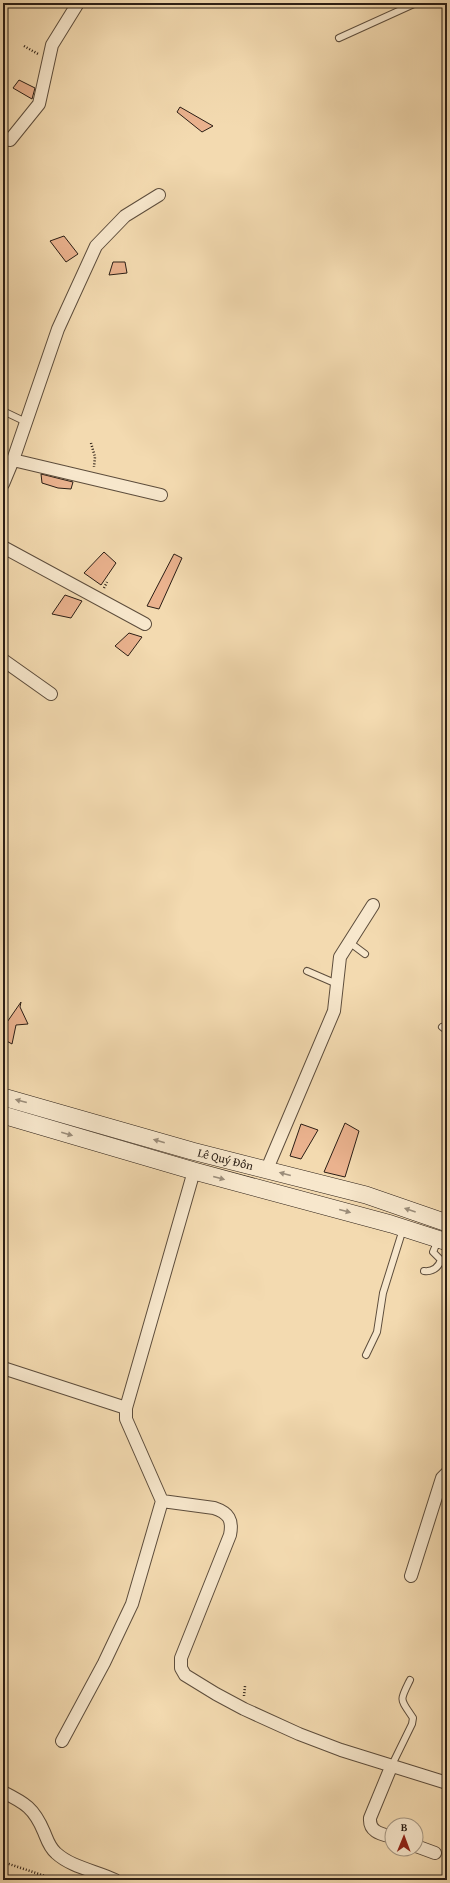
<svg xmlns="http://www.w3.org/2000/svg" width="450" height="1883" font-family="'Gentium Book Plus',serif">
<rect width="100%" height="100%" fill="#f3dab0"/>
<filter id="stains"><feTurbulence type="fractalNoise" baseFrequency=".005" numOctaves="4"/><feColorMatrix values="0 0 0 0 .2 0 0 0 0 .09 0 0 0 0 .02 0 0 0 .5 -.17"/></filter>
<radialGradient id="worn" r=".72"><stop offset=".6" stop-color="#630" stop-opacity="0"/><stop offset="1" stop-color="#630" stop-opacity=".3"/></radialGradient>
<!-- building -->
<path fill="#eab28e" stroke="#2b1e15" d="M 19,80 L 35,88 L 32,99 L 13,88 Z
M 180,107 L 213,126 L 202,132 L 177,112 Z
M 64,236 L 78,254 L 66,262 L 50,241 Z
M 113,262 L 125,262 L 127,273 L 109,275 Z
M 41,474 L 73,482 L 71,489 L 58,488 L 42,483 Z
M 104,552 L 116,563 L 101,585 L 84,573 Z
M 174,554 L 182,558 L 159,609 L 147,606 Z
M 65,595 L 82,601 L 71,618 L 52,614 Z
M 129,633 L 142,637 L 128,656 L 115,646 Z
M 21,1002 L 20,1007 L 28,1024 L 16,1025 L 12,1044 L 3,1039 L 3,1028 Z
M 345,1123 L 359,1131 L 345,1177 L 324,1172 Z
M 301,1124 L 318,1130 L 301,1159 L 290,1156 Z"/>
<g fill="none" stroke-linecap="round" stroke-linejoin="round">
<defs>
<path id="lane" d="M 339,38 L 416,3
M 3,411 L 26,422
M 349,942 L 365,954
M 307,971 L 337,984
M 442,1027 L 447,1031
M 424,1271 C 433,1272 438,1268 441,1260 L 433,1252 L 438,1240
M 366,1355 L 377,1332 L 383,1293 L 403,1229
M 391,1767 L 412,1724 L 413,1718 C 400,1698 399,1702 410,1680"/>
<path id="street" d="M 10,140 L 39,104 L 52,45 L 78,3
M 13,460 L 161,495
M 3,484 L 13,460 L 58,329 L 96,246 L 125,216 L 159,195
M 3,547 L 145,624
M 3,660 L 51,694
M 267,1169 L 334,1011 L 340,957 L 373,905
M 3,1368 L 126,1408
M 162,1501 L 214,1508 C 229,1513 233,1520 230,1535 L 181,1658 L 181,1668 L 185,1675 L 216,1694 L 244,1709 L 299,1734 L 341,1750 L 447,1783
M 411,1576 L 442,1478 L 447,1473
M 62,1741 L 104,1663 L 132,1604 L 162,1501 L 126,1419 L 126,1408 L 194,1171
M 391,1767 L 370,1818 C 369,1832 381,1834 392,1837
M 3,1792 C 25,1803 34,1808 44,1832 C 47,1839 49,1847 56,1853 C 71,1867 96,1871 115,1880
M 416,1846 L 435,1853"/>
<g id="secondary">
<path id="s1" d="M 3,1097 L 192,1151 L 366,1195 L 447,1223"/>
<path d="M 3,1115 L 194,1171 L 391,1224 L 447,1242"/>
</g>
</defs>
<!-- lane casing -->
<use href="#lane" stroke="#5d4d3c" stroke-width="8"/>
<!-- street casing -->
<use href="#street" stroke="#5d4d3c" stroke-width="14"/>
<!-- secondary casing -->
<use href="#secondary" stroke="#2b1e15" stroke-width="18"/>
<!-- path -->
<path stroke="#2b1e15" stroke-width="2.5" stroke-dasharray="1 2" stroke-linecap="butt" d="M 24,46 L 38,54
M 91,443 L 95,457 L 94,467
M 104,588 L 107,582
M 244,1696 L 245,1686
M 3,1862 L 57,1880"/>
<!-- lane -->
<use href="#lane" stroke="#f7e7cc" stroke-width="6"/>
<!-- street -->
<use href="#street" stroke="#f7e7cc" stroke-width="12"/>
<!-- secondary -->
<use href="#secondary" stroke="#f7e7cc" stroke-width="17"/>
</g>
<!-- one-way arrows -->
<defs><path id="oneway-solid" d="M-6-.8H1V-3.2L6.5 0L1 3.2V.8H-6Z"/></defs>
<g fill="#9b8d7a">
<use href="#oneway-solid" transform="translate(21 1101) rotate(-165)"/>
<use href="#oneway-solid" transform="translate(67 1134) rotate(16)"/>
<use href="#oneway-solid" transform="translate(159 1141) rotate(-164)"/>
<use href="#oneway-solid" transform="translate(285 1174) rotate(-165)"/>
<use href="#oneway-solid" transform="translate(219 1178) rotate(15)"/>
<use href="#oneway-solid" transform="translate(410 1210) rotate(-161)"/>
<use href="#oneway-solid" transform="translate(345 1211) rotate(15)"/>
</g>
<g text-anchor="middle" stroke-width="3" stroke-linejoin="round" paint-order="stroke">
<!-- street labels -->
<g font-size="12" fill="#2b1e15" stroke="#f7e7cc">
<text dy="4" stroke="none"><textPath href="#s1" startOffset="231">Lê Quý Đôn</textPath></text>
</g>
</g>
<!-- margin -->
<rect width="450" height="1883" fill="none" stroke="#f3dab0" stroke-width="16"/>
<rect x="4" y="4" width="442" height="1875" fill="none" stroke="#2b1e15" stroke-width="2"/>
<rect x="8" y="8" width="434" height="1867" fill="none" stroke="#2b1e15"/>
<!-- north arrow -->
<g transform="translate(404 1837) rotate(1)"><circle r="19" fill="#f7e7cc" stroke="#a59783"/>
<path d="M0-3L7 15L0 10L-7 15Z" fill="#8f2418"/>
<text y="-6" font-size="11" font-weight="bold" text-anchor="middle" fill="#2b1e15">B</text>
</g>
<rect width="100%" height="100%" filter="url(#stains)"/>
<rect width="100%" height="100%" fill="url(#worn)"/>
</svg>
